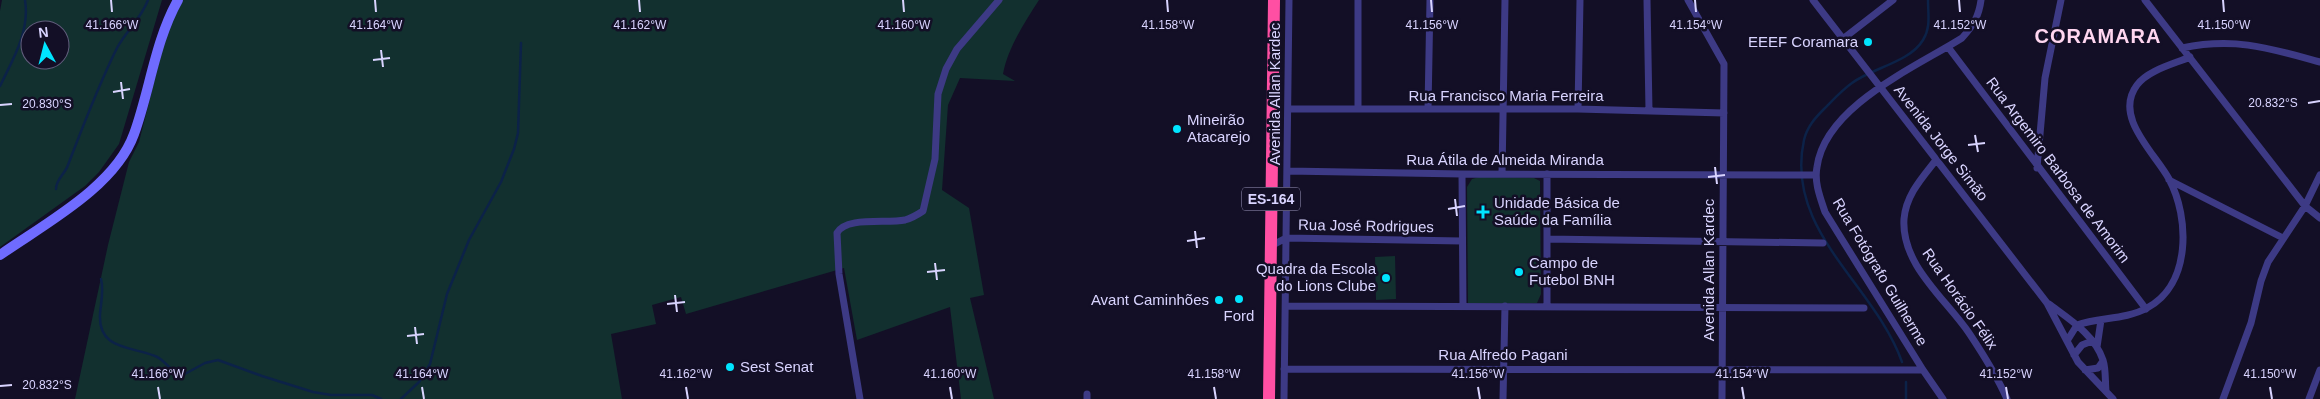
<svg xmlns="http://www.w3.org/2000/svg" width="2320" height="399" font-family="Helvetica,sans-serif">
<rect width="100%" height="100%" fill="#130f26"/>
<!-- green -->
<path fill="#12302f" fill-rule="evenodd" d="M 2,0 L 162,0 L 119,144 L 99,172 L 85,186 L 0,247 L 0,11 ZM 30,30 L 60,30 L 60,60 L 30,60 Z
M 183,0 L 1039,0 C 1025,22 1008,47 1003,74 L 1015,81 L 960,78 L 948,105 L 942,190 L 969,208 L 984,295 L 970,298 L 994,399 L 961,399 L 950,307 L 857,340 L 844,268 L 686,314 L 681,297 L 652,305 L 656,324 L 611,334 L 622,399 L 75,399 L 108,245 L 129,162 L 139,142 L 166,35 Z
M 1479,177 L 1534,178 L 1540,181 L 1541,294 L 1537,303 L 1468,303 L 1467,187 L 1472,179 Z
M 1395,256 L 1396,299 L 1376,300 L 1375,257 Z"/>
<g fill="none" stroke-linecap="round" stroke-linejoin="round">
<!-- stream -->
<path stroke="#0c2248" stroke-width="2.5" d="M 0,86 C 13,59 30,32 25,0
M 56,189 C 56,179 65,174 68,165 C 83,126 98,86 117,48 C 126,31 141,19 148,0
M 101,279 C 104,290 101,302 100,314 C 98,350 130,346 155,356 C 166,360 171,374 183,375 L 205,363 L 218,360 L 262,376 L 313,392 L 331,395 L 372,395 L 381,399
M 1902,362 C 1875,285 1784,231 1804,140 C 1807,127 1815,118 1824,109 C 1833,100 1842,90 1852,83 C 1872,68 1910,62 1923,40 C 1931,27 1928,15 1928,0
M 401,399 L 419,382 L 430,364 L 447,294 L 469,240 L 501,182 L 514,149 L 518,133 L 521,43
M 1906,399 L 1906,382"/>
<!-- street -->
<path stroke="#3d3a85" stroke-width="7" d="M 1358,0 L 1358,109
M 1647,0 L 1649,110
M 1688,0 L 1724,64 L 1722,399
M 1813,0 L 2047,303 L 2078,362 L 2113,399
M 2145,0 L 2305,206 L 2320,218
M 1844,38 L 1893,0
M 1948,47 L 2146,309
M 2182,48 C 2235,37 2269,48 2320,62
M 1288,109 L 1578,109 L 1724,113
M 1428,109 L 1430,0
M 1578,109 L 1580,0
M 1936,160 C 1922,178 1906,195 1904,219 C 1901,265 1946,299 1969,333 C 1983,354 1997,376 2007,399
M 2037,168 L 2045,78 L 2061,0
M 1288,171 L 1462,174 L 1816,175
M 1462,174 L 1463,306
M 1502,174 L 1505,0
M 1547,174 L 1547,306
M 2169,180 L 2283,238
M 1547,239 L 1823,243
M 1271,246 L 1286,238 L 1462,241
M 2049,304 C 2069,319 2095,335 2103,360 C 2106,369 2105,381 2106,391
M 1286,306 L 1864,308
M 2067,341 L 2077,325 C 2099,317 2125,320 2147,308 C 2191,285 2190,218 2169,179 C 2155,153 2113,117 2137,85 C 2148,70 2174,64 2190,57
M 2097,347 L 2101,320
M 2074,355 L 2082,345 L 2092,341
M 1284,369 L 1923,370
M 2085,370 L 2098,368 L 2103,361
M 1087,394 L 1087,399
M 860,399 L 839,274 L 837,233 C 846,216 887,224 905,220 C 912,218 917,215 923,211 L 935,159 L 938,94 L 946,69 L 957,49 L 999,0
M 1284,399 L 1289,0
M 1503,399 L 1505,306
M 1943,399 L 1923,370 L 1825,212 C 1820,197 1814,182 1817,167 C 1825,106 1916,67 1962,38 C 1973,26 1979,16 1981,0
M 2223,399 L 2251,323 L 2261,281 L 2268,262 L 2305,206 L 2320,175
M 2309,399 L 2320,370"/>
<!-- secondary -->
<path stroke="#6f6bff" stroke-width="10" d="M 0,255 C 44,224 115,187 134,134 C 150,90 155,41 178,0"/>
<!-- highway -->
<path stroke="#ff4fa3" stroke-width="12" d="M 1269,399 L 1274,0"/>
</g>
<!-- ticks -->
<path fill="none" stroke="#d9d4ff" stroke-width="2" d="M 111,0 L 112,12M 375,0 L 376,12M 639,0 L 640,12M 903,0 L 904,12M 1167,0 L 1168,12M 1431,0 L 1432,12M 1695,0 L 1696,12M 1959,0 L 1960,12M 2223,0 L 2224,12M 381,50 L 383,67M 373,60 L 390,58M 121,82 L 123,99M 113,92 L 130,89M 2308,103 L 2320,101M 0,105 L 12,104M 1975,135 L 1978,152M 1968,145 L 1985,143M 1715,167 L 1717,184M 1708,177 L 1725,175M 1455,199 L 1457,216M 1448,209 L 1465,206M 1195,231 L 1197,248M 1187,241 L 1205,238M 935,263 L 937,280M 927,272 L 945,270M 675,295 L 677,312M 667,304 L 685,302M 415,327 L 417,344M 407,336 L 424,334M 0,386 L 12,385M 158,387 L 160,399M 422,387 L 424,399M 686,387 L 688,399M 950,387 L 952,399M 1214,387 L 1216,399M 1478,387 L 1480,399M 1742,387 L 1744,399M 2006,387 L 2008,399M 2270,387 L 2272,399"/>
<!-- markers -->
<g fill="#00e5ff" stroke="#130f26" stroke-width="2">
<circle cx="1868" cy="42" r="5"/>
<circle cx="1177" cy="129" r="5"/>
<path d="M1480.5 204.5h5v5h5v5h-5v5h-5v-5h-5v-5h5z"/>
<circle cx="1519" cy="272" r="5"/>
<circle cx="1386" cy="278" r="5"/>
<circle cx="1239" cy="299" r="5"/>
<circle cx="1219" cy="300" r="5"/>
<circle cx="730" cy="367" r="5"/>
</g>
<g text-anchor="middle" stroke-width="5" stroke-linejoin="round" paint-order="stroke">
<!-- shield labels -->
<rect fill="#130f26" stroke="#9e99be" stroke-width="1" x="1242" y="187.5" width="58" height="23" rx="4"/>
<g font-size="14" font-weight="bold" fill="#d9d4ff">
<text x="1271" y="204">ES-164</text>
</g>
<!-- poi labels -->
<g font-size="15" fill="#d9d4ff" stroke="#130f26" text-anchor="start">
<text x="1858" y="47" text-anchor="end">EEEF Coramara</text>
<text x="1187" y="125">Mineirão<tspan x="1187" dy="17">Atacarejo</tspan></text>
<text x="1494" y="208">Unidade Básica de<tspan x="1494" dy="17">Saúde da Família</tspan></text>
<text x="1529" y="268">Campo de<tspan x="1529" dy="17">Futebol BNH</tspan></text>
<text x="1376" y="274" text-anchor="end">Quadra da Escola<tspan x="1376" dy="17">do Lions Clube</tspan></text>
<text x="1209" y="305" text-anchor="end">Avant Caminhões</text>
<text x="1239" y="321" text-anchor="middle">Ford</text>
<text x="740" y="372">Sest Senat</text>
</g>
<!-- street labels -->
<g font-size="15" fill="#d9d4ff" stroke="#130f26">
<text transform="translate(1275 94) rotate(-90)" y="5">Avenida Allan Kardec</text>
<text x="1506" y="101">Rua Francisco Maria Ferreira</text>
<text transform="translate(1941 143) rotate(52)" y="5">Avenida Jorge Simão</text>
<text x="1505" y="165">Rua Átila de Almeida Miranda</text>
<text transform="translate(2058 170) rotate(53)" y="5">Rua Argemiro Barbosa de Amorim</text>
<text transform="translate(1366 226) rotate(1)" y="5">Rua José Rodrigues</text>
<text transform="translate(1709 270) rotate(-90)" y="5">Avenida Allan Kardec</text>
<text transform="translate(1880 272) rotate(59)" y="5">Rua Fotógrafo Guilherme</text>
<text transform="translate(1960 299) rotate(55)" y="5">Rua Horácio Félix</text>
<text x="1503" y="360">Rua Alfredo Pagani</text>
</g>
<!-- district labels -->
<g font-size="20" font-weight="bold" letter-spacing="1" fill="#ffd6f0" stroke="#130f26">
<text x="2098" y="43">CORAMARA</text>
</g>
</g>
<g font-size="12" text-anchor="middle" fill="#d9d4ff" stroke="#130f26" stroke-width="5" stroke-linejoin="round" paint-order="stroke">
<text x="112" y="29">41.166°W</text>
<text x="376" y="29">41.164°W</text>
<text x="640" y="29">41.162°W</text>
<text x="904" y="29">41.160°W</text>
<text x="1168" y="29">41.158°W</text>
<text x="1432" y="29">41.156°W</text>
<text x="1696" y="29">41.154°W</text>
<text x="1960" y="29">41.152°W</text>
<text x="2224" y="29">41.150°W</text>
<text x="2273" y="107">20.832°S</text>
<text x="47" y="108">20.830°S</text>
<text x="158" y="378">41.166°W</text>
<text x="422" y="378">41.164°W</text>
<text x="686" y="378">41.162°W</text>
<text x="950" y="378">41.160°W</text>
<text x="1214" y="378">41.158°W</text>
<text x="1478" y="378">41.156°W</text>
<text x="1742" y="378">41.154°W</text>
<text x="2006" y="378">41.152°W</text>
<text x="2270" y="378">41.150°W</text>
<text x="47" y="389">20.832°S</text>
</g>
<!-- north arrow -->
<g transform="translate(45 45) rotate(353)"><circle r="24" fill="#130f26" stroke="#625e7d"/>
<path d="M0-4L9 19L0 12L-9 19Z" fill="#00e5ff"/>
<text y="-8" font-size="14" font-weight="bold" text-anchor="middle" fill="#d9d4ff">N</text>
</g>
</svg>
